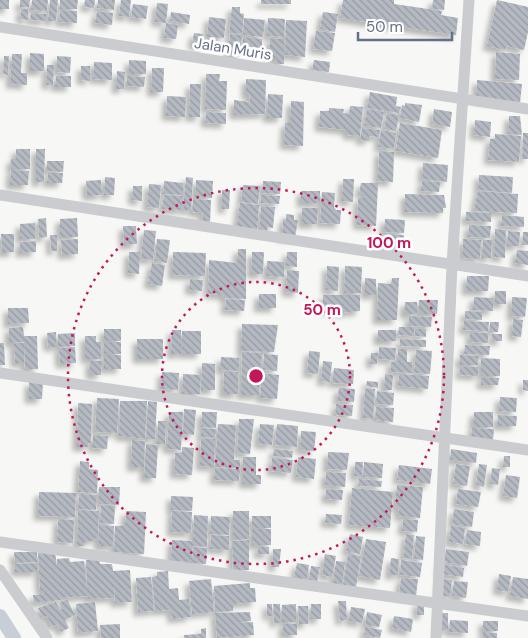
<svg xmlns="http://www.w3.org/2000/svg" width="528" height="638" font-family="'DM Sans',sans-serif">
<defs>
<pattern id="building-back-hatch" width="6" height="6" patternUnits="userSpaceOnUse" patternTransform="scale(1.25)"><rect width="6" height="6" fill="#b4b9c2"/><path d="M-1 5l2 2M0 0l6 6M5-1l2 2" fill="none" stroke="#969ba3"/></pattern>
<filter id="shadow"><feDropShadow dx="-4.5" dy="4.5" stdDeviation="2.5" flood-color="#0004"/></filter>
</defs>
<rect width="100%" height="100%" fill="#f7f8f5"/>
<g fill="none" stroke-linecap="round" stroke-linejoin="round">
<!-- canal -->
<path stroke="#c7ced5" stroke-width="14" d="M 0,616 L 14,638"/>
</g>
<!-- building -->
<path fill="url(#building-back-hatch)" filter="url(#shadow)" d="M 0,0 L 9,0 L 9,9 L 0,9 Z
M 20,0 L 30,0 L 29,7 L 20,7 Z
M 32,0 L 48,0 L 47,11 L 31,10 Z
M 50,0 L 58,0 L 56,21 L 48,21 Z
M 60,0 L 78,0 L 77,9 L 60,9 Z
M 85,0 L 95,0 L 94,8 L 84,7 Z
M 98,0 L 115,0 L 114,10 L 97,8 Z
M 121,0 L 131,0 L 129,17 L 119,16 Z
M 261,0 L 291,0 L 291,4 L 261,4 Z
M 343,0 L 394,0 L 394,4 L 442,11 L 441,15 L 458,18 L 456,35 L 340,18 Z
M 433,0 L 445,0 L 444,10 L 432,9 Z
M 497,0 L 528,7 L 528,32 L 524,50 L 506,46 L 505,50 L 487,46 Z
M 157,3 L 168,4 L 166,23 L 178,25 L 176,39 L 164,38 L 166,23 L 155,22 Z
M 133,4 L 148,6 L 146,19 L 131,17 Z
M 232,7 L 240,7 L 240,13 L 244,14 L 242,34 L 229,33 Z
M 21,9 L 28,9 L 28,20 L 20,19 Z
M 60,10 L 77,11 L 77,23 L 59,22 Z
M 97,11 L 113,13 L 112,25 L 95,23 Z
M 171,12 L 190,15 L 189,24 L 170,21 Z
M 323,12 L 338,14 L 335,32 L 320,29 Z
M 31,13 L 46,14 L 46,21 L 30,20 Z
M 209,17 L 226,19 L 224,38 L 207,37 Z
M 244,18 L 265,20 L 263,37 L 243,35 Z
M 268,18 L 285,19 L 284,37 L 267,36 Z
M 286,20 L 307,21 L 305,57 L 285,55 Z
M 316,31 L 335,33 L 332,51 L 313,49 Z
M 194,33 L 203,34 L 202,46 L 192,45 Z
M 230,34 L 242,35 L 240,56 L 228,55 Z
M 243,37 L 262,39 L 262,48 L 242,46 Z
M 270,39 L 284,39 L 284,64 L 277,64 L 277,59 L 270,59 Z
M 496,52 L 520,54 L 519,80 L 495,79 Z
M 30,53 L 44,54 L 44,71 L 30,71 Z
M 12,54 L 22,54 L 21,73 L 27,73 L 27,85 L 10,84 Z
M 4,56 L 9,56 L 8,75 L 3,74 Z
M 57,56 L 71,57 L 70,73 L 57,72 Z
M 129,60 L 146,61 L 146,74 L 129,74 Z
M 314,60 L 330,62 L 329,72 L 312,70 Z
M 94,62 L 112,63 L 112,80 L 93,79 Z
M 47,65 L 54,65 L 53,85 L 46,85 Z
M 81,66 L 90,66 L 90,81 L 81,80 Z
M 152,68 L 164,68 L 163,92 L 151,92 Z
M 117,71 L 125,72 L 124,89 L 116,89 Z
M 206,74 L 220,74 L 219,81 L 227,81 L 226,110 L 205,109 Z
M 56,76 L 71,76 L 71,87 L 55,87 Z
M 127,76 L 145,77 L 144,87 L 127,86 Z
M 246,79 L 266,80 L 265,114 L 234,115 L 234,100 L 249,102 L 249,108 L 250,95 L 246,95 Z
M 477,80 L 522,84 L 520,103 L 476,99 Z
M 190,84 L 201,84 L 200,117 L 189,117 Z
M 370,92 L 397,97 L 396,106 L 401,107 L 399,113 L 367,108 Z
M 268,94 L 283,95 L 282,118 L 267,118 Z
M 167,96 L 186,97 L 185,117 L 166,116 Z
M 291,101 L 304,102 L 303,146 L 284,145 L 285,123 L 290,123 Z
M 405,103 L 422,105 L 419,122 L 400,118 L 402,105 L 405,106 Z
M 350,106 L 363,107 L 360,136 L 347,135 L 347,130 L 319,127 L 320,111 L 329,111 L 329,108 L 344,109 L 343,113 L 349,114 Z
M 367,109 L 384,112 L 381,128 L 364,126 Z
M 434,109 L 452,112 L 450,127 L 432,124 Z
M 206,112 L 226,113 L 226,124 L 205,123 Z
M 387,113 L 399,115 L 396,131 L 384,129 Z
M 509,116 L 520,116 L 522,135 L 508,134 Z
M 475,120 L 491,122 L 490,137 L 474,135 Z
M 400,123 L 442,130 L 438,158 L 396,151 Z
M 362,128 L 380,130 L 379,137 L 369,136 L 369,141 L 360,140 Z
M 381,130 L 396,133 L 394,149 L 378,147 Z
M 523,133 L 528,133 L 528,159 L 522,159 Z
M 495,134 L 521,136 L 519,162 L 488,160 L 490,139 L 495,139 Z
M 16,149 L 30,149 L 30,169 L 11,169 L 11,159 L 16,159 Z
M 36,149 L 45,149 L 44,182 L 36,182 Z
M 379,151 L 394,152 L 393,182 L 378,181 Z
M 47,161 L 64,161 L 63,172 L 47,171 Z
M 423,163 L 448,165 L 447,182 L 422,179 Z
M 11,170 L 29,171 L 28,185 L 10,185 Z
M 48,173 L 63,173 L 62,183 L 47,183 Z
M 479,175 L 513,177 L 512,193 L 478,190 Z
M 105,177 L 115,178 L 114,195 L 104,195 Z
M 186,177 L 193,178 L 191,210 L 183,210 Z
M 343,179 L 354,179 L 353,202 L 342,201 Z
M 101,180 L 102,195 L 87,196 L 86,181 Z
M 196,180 L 213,181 L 212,198 L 195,197 Z
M 164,181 L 183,183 L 183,195 L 163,194 Z
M 263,181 L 281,182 L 280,194 L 262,193 Z
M 422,181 L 440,182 L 439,192 L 421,191 Z
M 361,183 L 378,183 L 376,226 L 357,225 L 358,198 L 365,198 L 365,194 L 359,194 Z
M 149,184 L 161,185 L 159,208 L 147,207 Z
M 243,185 L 260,186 L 258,204 L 241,202 Z
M 133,186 L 142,186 L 142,201 L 132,200 Z
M 222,190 L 230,190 L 229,209 L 222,209 Z
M 301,191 L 320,191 L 320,203 L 301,203 Z
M 478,191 L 518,194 L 517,213 L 474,211 Z
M 322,192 L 335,193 L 334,207 L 336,210 L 341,210 L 340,224 L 320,223 Z
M 405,194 L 444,195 L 446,208 L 443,208 L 443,213 L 405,212 Z
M 164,195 L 182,196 L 182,210 L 162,209 Z
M 261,195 L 280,196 L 279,204 L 261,203 Z
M 193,199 L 211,200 L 210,223 L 202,222 L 203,213 L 192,212 Z
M 240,203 L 259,205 L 257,231 L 237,226 Z
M 261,206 L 275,207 L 273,228 L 267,227 L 267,231 L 259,230 Z
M 302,208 L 318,208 L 317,224 L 302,224 Z
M 466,212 L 491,213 L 491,222 L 466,221 Z
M 286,214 L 294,215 L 294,220 L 298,220 L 295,238 L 282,237 L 283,219 L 286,220 Z
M 502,215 L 524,217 L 524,227 L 501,226 Z
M 46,218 L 47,237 L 39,238 L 38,219 Z
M 77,218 L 78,237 L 60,237 L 60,219 Z
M 385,219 L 405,220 L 404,233 L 384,232 Z
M 35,223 L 35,239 L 20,239 L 20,224 Z
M 469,225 L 491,226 L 490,238 L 468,237 Z
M 123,226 L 136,226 L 137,244 L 124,245 Z
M 495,229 L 506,230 L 505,258 L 494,257 Z
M 144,230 L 156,231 L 153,260 L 141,259 Z
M 508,231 L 520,232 L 519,246 L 507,246 Z
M 523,232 L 528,232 L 528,245 L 522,245 Z
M 1,234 L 14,234 L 14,252 L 2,253 Z
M 385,234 L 404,235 L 403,245 L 385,245 Z
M 50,235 L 57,235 L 57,251 L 51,251 Z
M 78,239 L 78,254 L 62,255 L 61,240 Z
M 157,239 L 170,240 L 167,263 L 155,261 Z
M 463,239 L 481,240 L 480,259 L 462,258 Z
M 483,240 L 492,240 L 491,258 L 482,258 Z
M 36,241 L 36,252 L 20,253 L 20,242 Z
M 238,249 L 246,249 L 246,299 L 223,298 L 224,295 L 208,294 L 209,260 L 237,263 Z
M 517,250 L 528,251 L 528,265 L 515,263 Z
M 129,252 L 140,252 L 139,274 L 128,273 Z
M 173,252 L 206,253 L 205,276 L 172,275 Z
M 252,252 L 264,252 L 263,274 L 251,274 Z
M 287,252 L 297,252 L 297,267 L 286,266 Z
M 267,261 L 284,262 L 284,277 L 267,276 Z
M 152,263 L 165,265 L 162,286 L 148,284 Z
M 327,266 L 339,267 L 338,291 L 326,290 Z
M 345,266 L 362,267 L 361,293 L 344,293 Z
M 287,270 L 299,271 L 298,293 L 286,292 Z
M 467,276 L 489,276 L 488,291 L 466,291 Z
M 365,278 L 376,279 L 376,295 L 365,295 Z
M 392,278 L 399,278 L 397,320 L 377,320 L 378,283 L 391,284 Z
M 190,279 L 203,280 L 202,291 L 189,290 Z
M 495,291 L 506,291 L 506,304 L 495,304 Z
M 259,294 L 276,294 L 276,308 L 258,308 Z
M 323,295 L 360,295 L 360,311 L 338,313 L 338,308 L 323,311 Z
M 474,297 L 493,298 L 493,311 L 473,310 Z
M 512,297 L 527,298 L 525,317 L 511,316 Z
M 226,299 L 245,300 L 244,311 L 225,310 Z
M 419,300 L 438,300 L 437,314 L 419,314 Z
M 405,302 L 417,302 L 417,314 L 404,314 Z
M 8,308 L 28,308 L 29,323 L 8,324 Z
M 465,311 L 482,312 L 482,320 L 465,319 Z
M 409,316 L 432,317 L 431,327 L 409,326 Z
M 513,319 L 523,320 L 521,337 L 512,336 Z
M 464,321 L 489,322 L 488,331 L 463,330 Z
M 490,322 L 499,322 L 498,332 L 490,332 Z
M 242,324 L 278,325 L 274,352 L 241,351 Z
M 23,327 L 24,336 L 37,336 L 38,369 L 25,369 L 24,342 L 9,343 L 9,328 Z
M 399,327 L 414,327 L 414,336 L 398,335 Z
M 104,329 L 121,329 L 121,341 L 104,341 Z
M 415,329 L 426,329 L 426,337 L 415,336 Z
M 172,330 L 181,330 L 181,354 L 171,354 Z
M 378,330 L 396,330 L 396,341 L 378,341 Z
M 182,331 L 201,331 L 201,354 L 182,354 Z
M 56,332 L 57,347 L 48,347 L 47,333 Z
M 470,332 L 488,333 L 488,343 L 470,342 Z
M 75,333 L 75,346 L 58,347 L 58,334 Z
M 492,334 L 502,334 L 502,341 L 492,341 Z
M 85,336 L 96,336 L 96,342 L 101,342 L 101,359 L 85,359 Z
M 137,339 L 163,339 L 163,359 L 137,359 Z
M 400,339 L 426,340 L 426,347 L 400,346 Z
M 104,342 L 121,342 L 121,354 L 104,354 Z
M 0,343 L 4,343 L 5,365 L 0,365 Z
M 14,343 L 24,343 L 24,363 L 15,363 Z
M 465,345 L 490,346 L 489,355 L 464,354 Z
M 75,347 L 76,363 L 60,364 L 59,348 Z
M 379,347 L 396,348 L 395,360 L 379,359 Z
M 398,349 L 407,349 L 407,362 L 412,362 L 412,373 L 391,372 L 391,362 L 398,362 Z
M 416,350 L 432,351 L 430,374 L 414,373 Z
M 309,351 L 320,352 L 318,374 L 307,373 Z
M 242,352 L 262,353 L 261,377 L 253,376 L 260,377 L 259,395 L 241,395 Z
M 371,353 L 378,353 L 377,364 L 370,364 Z
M 264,354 L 278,355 L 277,371 L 263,370 Z
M 104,355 L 121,355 L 121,369 L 104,369 Z
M 460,355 L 478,356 L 478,365 L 460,365 Z
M 221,357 L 239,358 L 239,371 L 220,370 Z
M 481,358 L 500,359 L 500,376 L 481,376 Z
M 90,361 L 102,361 L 101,375 L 90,375 Z
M 323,361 L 332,362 L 330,382 L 321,381 Z
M 202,363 L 215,364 L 215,390 L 201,390 Z
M 460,367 L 479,367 L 478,376 L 460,375 Z
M 334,368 L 354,370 L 353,384 L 332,383 Z
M 162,372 L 179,373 L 178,390 L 161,389 Z
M 224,372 L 238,372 L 238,394 L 223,394 Z
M 262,373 L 279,375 L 277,399 L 260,398 Z
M 183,374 L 201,375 L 200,394 L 182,394 Z
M 385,374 L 393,375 L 392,390 L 384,390 Z
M 399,374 L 429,376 L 428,389 L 398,386 Z
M 481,378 L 499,378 L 498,385 L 481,385 Z
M 523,380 L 528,380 L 528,391 L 523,390 Z
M 367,381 L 378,382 L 378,388 L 366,386 Z
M 29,382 L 43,382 L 42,399 L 29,399 Z
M 339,388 L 355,389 L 354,402 L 337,401 Z
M 365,389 L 375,389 L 373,419 L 363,418 Z
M 377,391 L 394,393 L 393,405 L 376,404 Z
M 500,397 L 517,398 L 516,412 L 499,411 Z
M 97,398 L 119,399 L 117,433 L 95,432 Z
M 120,401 L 147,401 L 145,439 L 119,436 Z
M 148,401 L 157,402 L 155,439 L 146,439 Z
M 78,403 L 92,404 L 91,443 L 88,443 L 88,447 L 77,447 Z
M 336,404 L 353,405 L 352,416 L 335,415 Z
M 376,407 L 394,408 L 393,422 L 375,420 Z
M 184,409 L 196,410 L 194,435 L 183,434 Z
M 169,412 L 183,412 L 181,450 L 167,449 Z
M 202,412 L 217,412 L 216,428 L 201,427 Z
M 474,412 L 493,412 L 493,427 L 473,427 Z
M 498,415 L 517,416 L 516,426 L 497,426 Z
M 239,419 L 254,419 L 250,454 L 237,453 Z
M 158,421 L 166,421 L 165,444 L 157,444 Z
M 218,424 L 236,425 L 234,460 L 240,460 L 240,468 L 215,467 Z
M 260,424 L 274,425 L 272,445 L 258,444 Z
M 277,424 L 298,426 L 297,447 L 275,445 Z
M 201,428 L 216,429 L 215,438 L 201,437 Z
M 472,428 L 494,429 L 493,440 L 471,439 Z
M 301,431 L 316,432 L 314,451 L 300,450 Z
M 93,435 L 108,436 L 107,449 L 92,448 Z
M 201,439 L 215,439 L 214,467 L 200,466 Z
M 132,440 L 145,441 L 144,467 L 131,467 Z
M 146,444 L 158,445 L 156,478 L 144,478 Z
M 182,447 L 194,448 L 192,475 L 174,474 L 175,453 L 182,453 Z
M 274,449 L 293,451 L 292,458 L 273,456 Z
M 451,449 L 477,453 L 476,463 L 450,460 Z
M 328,452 L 349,453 L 347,470 L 327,469 Z
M 504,456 L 510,456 L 510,467 L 503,467 Z
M 243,457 L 256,457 L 256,475 L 261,475 L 261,484 L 243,484 Z
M 298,457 L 316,459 L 314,479 L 296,477 Z
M 272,458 L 293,460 L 291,473 L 271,471 Z
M 80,461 L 89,462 L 89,469 L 98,470 L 97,493 L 78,492 Z
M 355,462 L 363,462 L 362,477 L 354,476 Z
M 364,462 L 383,464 L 382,478 L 363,477 Z
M 456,464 L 470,466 L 467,486 L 453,484 Z
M 479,464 L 487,465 L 484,487 L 476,485 Z
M 399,465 L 432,469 L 430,484 L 397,480 Z
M 215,468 L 240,469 L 239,481 L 214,480 Z
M 492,468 L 500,469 L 498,485 L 490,484 Z
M 326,472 L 346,473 L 345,487 L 325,485 Z
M 506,475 L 520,477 L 517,498 L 503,496 Z
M 359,479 L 382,481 L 381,487 L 358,486 Z
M 397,485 L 423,487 L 420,518 L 398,516 L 399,508 L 395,507 Z
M 99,487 L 120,487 L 119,505 L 99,504 Z
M 352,488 L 393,492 L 390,528 L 349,525 Z
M 326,489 L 343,490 L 342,500 L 326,499 Z
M 458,489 L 481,492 L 478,507 L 456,504 Z
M 39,492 L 76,493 L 75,517 L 38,516 Z
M 79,494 L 97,495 L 96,510 L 78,509 Z
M 171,496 L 193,497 L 192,511 L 171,510 Z
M 101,506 L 115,506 L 114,524 L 100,523 Z
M 454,509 L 474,512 L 472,527 L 452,524 Z
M 78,510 L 99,511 L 98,538 L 93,538 L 93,541 L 85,541 L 84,546 L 77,546 Z
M 126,511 L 146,512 L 144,554 L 114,552 L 115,526 L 125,526 Z
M 172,511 L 192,512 L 191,533 L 171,532 Z
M 233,511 L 249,511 L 249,539 L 233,539 Z
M 326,514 L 342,515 L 341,524 L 325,523 Z
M 194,515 L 208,516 L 207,547 L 192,546 L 192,562 L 171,561 L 172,540 L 193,541 Z
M 211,516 L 230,517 L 229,535 L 210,534 Z
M 252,516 L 271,516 L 271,528 L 252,528 Z
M 58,519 L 74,520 L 73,543 L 57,542 Z
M 403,519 L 418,520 L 417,532 L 402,531 Z
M 99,525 L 114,526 L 113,546 L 98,546 Z
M 451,526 L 465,528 L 463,544 L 449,542 Z
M 252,529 L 271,529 L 271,545 L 252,545 Z
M 467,530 L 481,532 L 480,546 L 465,544 Z
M 350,534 L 363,537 L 360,554 L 346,551 Z
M 406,534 L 414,535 L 412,559 L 403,558 Z
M 211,535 L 229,536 L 229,550 L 210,549 Z
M 416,536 L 425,537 L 423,560 L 414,559 Z
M 366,539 L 386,542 L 380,580 L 359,576 Z
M 249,540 L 249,570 L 233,570 L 232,541 Z
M 193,547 L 207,548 L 206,564 L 192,563 Z
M 258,547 L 269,547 L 269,554 L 258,554 Z
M 273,549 L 281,549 L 279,567 L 272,567 Z
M 446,549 L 469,552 L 467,566 L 444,562 Z
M 14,552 L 37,552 L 37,562 L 15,563 Z
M 55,552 L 57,567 L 57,559 L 69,558 L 70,562 L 84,561 L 87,591 L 86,560 L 99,559 L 100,564 L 112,564 L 113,571 L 130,570 L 132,602 L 115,603 L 114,585 L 114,598 L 88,599 L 88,596 L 60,598 L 59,588 L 60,600 L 34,603 L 33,595 L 44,594 L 43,590 L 40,590 L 38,553 Z
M 325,554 L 336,556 L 332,577 L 322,575 Z
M 348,554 L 361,556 L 356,587 L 343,585 Z
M 391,558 L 399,559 L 398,575 L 389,575 Z
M 401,560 L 422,563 L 420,577 L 400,575 Z
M 336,561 L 345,562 L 342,585 L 333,584 Z
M 37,563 L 37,572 L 15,572 L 15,564 Z
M 297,563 L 309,565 L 307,580 L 294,578 Z
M 441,564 L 464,568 L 463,577 L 440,574 Z
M 311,566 L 320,567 L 317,582 L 309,580 Z
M 168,571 L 169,589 L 178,588 L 179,600 L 189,599 L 191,617 L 172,619 L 171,610 L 155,611 L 152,577 L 157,576 L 157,572 Z
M 499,574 L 511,576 L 508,592 L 497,590 Z
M 151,577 L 154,611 L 138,612 L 136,578 Z
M 513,577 L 528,579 L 528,599 L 510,596 Z
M 401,578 L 418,579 L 416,596 L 399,595 Z
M 211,579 L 214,612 L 192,614 L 189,581 Z
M 441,579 L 452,580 L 450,597 L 439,595 Z
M 454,581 L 468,582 L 466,598 L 452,596 Z
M 250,583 L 250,588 L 255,588 L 256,602 L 233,604 L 233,611 L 215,612 L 214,586 Z
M 67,599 L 75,615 L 65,620 L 69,628 L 61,632 L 57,624 L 52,627 L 47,616 L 43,618 L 38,608 L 56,602 L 60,610 L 62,609 L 59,603 Z
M 338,601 L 346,601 L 347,620 L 340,621 Z
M 95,602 L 98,631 L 78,633 L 76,604 Z
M 417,602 L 424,602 L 424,615 L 417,615 Z
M 267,604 L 272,604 L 272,616 L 267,616 Z
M 273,604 L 280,604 L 280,623 L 274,623 Z
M 296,604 L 296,622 L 282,622 L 282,605 Z
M 311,604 L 321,604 L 321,619 L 311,619 Z
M 298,606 L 308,606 L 308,624 L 299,624 Z
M 351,607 L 365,609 L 362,623 L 349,621 Z
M 250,612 L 251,621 L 233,623 L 253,622 L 254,635 L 217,638 L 215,613 Z
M 367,612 L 382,615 L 379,627 L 365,625 Z
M 439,613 L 448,613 L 448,630 L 439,630 Z
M 394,616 L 413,619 L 411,632 L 392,628 Z
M 450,620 L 468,621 L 468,633 L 449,632 Z
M 483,621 L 498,621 L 498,631 L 483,631 Z
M 120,624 L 120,638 L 101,638 L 100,625 Z
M 283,624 L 297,624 L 297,635 L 283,635 Z
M 365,627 L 382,630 L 380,638 L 364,635 Z
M 206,628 L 206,638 L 184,638 L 184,635 L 201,634 L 201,629 Z
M 483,632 L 497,633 L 497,638 L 483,638 Z"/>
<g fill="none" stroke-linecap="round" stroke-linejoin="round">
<!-- street -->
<path stroke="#caccd0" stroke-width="11" d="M 0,27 L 528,109
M 0,195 L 528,276
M 0,373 L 528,450
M 0,542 L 528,616
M 0,570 L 47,638
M 436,638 L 452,265 L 469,0"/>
</g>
<!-- distance rings -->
<g fill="none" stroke="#c2185b" stroke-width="2.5" stroke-dasharray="2.5 5">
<circle cx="256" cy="376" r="94"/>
<circle cx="256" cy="376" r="188"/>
</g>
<g text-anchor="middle" stroke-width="5" stroke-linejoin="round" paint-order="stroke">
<!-- street labels -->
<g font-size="15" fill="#647089" stroke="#fff">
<text transform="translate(233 49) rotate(9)" y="5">Jalan Muris</text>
</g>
</g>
<circle cx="256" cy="376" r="8" fill="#c2185b" stroke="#fff" stroke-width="2.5"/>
<g font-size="15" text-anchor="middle" font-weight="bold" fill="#c2185b" stroke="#fff" stroke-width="5" stroke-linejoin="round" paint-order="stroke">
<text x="389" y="248">100 m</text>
<text x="322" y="315">50 m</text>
</g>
<!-- scale -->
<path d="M358 32v8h94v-8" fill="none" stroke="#647089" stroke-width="2.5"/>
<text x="366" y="32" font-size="15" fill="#647089" stroke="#ffffff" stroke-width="4" paint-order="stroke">50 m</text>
</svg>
